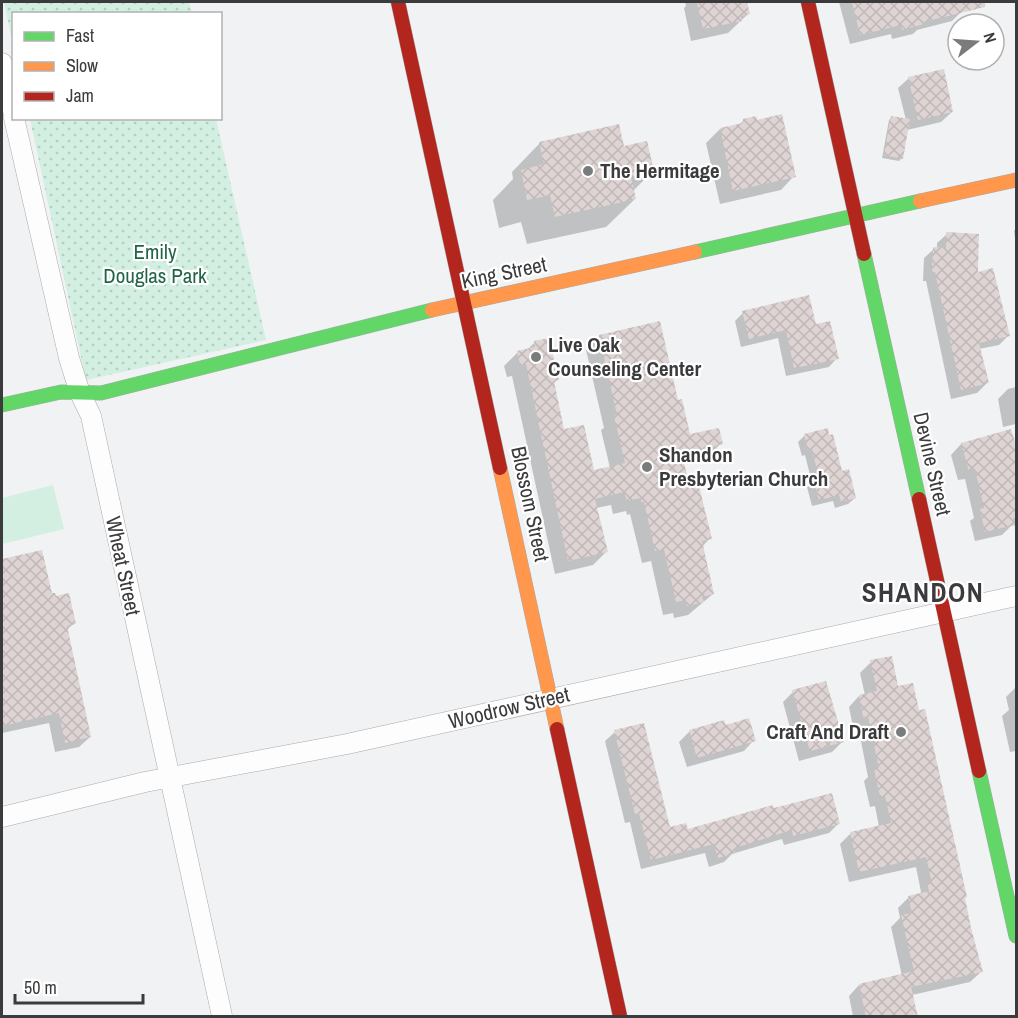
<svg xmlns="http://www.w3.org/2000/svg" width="1018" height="1018" font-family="'Archivo Narrow',sans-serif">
<defs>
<pattern id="park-dots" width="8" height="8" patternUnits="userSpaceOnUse" patternTransform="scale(1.5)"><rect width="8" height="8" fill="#d2efe1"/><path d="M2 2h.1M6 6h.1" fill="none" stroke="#b5cec2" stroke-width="1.8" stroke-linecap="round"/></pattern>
<pattern id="building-cross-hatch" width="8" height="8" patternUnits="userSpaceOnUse" patternTransform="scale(1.5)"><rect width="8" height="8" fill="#dfd4d4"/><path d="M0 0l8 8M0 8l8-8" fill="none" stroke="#c0b7b7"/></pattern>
</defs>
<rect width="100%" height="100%" fill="#f0f2f4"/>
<!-- park -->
<path fill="url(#park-dots)" d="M 4,2 L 189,2 L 192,13 L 14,14 L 13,44 Z
M 30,119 L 216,119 L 266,340 L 86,380 Z"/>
<!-- pitch -->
<path fill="#d2efe1" d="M 53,485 L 64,529 L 2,544 L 2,498 Z"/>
<!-- shadow -->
<path fill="#0003" d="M 685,2 L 745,2 L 748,14 L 728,33 L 691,41 L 684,8 L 686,6 Z
M 839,2 L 960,2 L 962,11 L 952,21 L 917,30 L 913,34 L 892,39 L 891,34 L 850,44 Z
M 909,78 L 952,112 L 941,122 L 907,130 L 902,158 L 899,161 L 882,158 L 889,120 L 892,117 L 906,120 L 898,88 Z
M 743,121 L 794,176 L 781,190 L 720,204 L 706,143 L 720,129 L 739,125 Z
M 540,143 L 623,148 L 653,171 L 633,191 L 635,199 L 606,227 L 527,244 L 521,222 L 499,228 L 493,200 L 513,179 L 512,172 Z
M 1016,228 L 1016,245 L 1014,231 Z
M 947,234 L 976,274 L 1009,335 L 999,345 L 979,349 L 987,383 L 977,393 L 951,399 L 926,281 L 923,281 L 924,258 L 934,249 L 937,249 L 937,243 Z
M 743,313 L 815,326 L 837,358 L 829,367 L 786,376 L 778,338 L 741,347 L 735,321 Z
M 600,336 L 677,402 L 689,436 L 721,443 L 708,457 L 682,463 L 689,490 L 710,538 L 702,547 L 713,594 L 688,615 L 674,618 L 673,613 L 663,615 L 651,561 L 642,563 L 630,514 L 627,515 L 626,511 L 613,514 L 611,505 L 596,508 L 606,552 L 593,565 L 555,574 L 512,376 L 507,377 L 504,366 L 518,352 L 527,350 L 534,343 L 557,380 L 553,384 L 563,431 L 593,472 L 610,468 L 601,430 L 604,428 L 586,350 Z
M 1016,387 L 1016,424 L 1003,427 L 998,399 L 1008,389 Z
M 1010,431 L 1016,454 L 1016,525 L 1011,526 L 1002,535 L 975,541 L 970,521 L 974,518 L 965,479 L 958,480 L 951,455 L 961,444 Z
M 805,435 L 828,436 L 841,473 L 855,498 L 848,504 L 835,508 L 833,501 L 812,506 L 807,487 L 812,483 L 805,455 L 802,456 L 798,442 Z
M 41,552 L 51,595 L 74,623 L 66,631 L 90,737 L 79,747 L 55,752 L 49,723 L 2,733 L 2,561 Z
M 871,662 L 897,688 L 964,899 L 981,972 L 970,982 L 912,995 L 914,1016 L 853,1016 L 849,996 L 859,985 L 902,976 L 891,927 L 900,918 L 898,908 L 909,897 L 918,895 L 921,892 L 916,867 L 849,882 L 840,844 L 851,833 L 879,827 L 875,806 L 870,807 L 864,781 L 868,777 L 858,726 L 853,727 L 849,707 L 859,696 L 865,695 L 860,673 Z
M 1016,687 L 1016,751 L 1010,752 L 1002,716 L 1009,710 L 1006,697 Z
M 793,692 L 842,742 L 832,752 L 799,761 L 783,702 Z
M 690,731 L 754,740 L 744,751 L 687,767 L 679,742 Z
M 615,732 L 669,829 L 687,831 L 773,810 L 839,823 L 829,833 L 784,845 L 782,839 L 732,854 L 724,862 L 709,867 L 705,853 L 641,869 L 630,822 L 625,823 L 605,741 Z"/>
<!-- building -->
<path fill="url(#building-cross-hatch)" d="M 697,2 L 747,2 L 750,14 L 741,16 L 742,21 L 703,29 Z
M 852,2 L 985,2 L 985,7 L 923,22 L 924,24 L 902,30 L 901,25 L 860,35 Z
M 944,69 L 953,112 L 918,120 L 908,77 Z
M 782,114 L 796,177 L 733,191 L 720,128 L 743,123 L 743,119 L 756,116 L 757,120 Z
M 891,116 L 910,119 L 903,159 L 884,155 Z
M 619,124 L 624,146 L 647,141 L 648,145 L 654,171 L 631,177 L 636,199 L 555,217 L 550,195 L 527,200 L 521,170 L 544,164 L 539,142 Z
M 946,232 L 979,234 L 978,272 L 993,268 L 1010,336 L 979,343 L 989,383 L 961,390 L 935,272 L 932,272 L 933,247 L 946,248 Z
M 809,295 L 816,324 L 830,321 L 839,359 L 794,368 L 786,330 L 749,339 L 742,311 Z
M 660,321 L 678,400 L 682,399 L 690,434 L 719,428 L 723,444 L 682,454 L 690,488 L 699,486 L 712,539 L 702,541 L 714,594 L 702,597 L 704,602 L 687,606 L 686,600 L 676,602 L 664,549 L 655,551 L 644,502 L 641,502 L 640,498 L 627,501 L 624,492 L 595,499 L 608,552 L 568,561 L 526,364 L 520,365 L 517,351 L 535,347 L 534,341 L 549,338 L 559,380 L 554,381 L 564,429 L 584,425 L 594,470 L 625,463 L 614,416 L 617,415 L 599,335 Z
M 828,428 L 829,435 L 833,434 L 842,471 L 849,469 L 856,498 L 841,502 L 839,495 L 819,500 L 813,479 L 819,478 L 812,449 L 808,450 L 804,434 Z
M 1011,429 L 1017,448 L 1017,518 L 1013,518 L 1014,525 L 985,532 L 980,509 L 984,508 L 975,469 L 969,471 L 961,443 Z
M 42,550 L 52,593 L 55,593 L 56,596 L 69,593 L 76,624 L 67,626 L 91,737 L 65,743 L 59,713 L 2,726 L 2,559 Z
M 892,656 L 898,686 L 913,683 L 919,710 L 925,709 L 967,897 L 965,898 L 971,928 L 983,972 L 911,987 L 918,1017 L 866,1017 L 859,984 L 914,971 L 901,915 L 912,913 L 908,896 L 929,891 L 927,884 L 932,883 L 926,857 L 859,872 L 850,832 L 891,823 L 885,796 L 880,797 L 874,769 L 879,768 L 868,716 L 863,717 L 859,695 L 877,691 L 870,660 Z
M 826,681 L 844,742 L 810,751 L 792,690 Z
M 749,718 L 756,741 L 697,758 L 689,730 L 724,720 L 726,725 Z
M 644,723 L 670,827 L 686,823 L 688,829 L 773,805 L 774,808 L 832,793 L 840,824 L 793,836 L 792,830 L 734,848 L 735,853 L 718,858 L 714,844 L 651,860 L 639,813 L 635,814 L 614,730 Z"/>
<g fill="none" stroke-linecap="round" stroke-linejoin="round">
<defs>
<path id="street" d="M 2,63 L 14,115
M 14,118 L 69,358 L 80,393 L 91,416 L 222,1016
M 2,817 L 145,782 L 347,744 L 1016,596"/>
<path id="fast" d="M 695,252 L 920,201
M 864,254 L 919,499
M 2,405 L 61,392 L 101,393 L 432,310
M 979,771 L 1016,936"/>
<path id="slow" d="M 920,201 L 1016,180
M 432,310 L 695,252
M 500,468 L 557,729"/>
<path id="jam" d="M 398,2 L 500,468
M 808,2 L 864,254
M 919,499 L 979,771
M 557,729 L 620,1016"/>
</defs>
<!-- street casing -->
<use href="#street" stroke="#a9aaab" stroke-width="21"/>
<!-- fast casing -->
<use href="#fast" stroke="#a9aaab" stroke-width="15"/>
<!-- slow casing -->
<use href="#slow" stroke="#a9aaab" stroke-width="15"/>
<!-- jam casing -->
<use href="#jam" stroke="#a9aaab" stroke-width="15"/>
<!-- street -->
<use href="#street" stroke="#fdfdfd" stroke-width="20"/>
<!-- fast -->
<use href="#fast" stroke="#63d668" stroke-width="14"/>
<!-- slow -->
<use href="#slow" stroke="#ff974d" stroke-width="14"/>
<!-- jam -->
<use href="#jam" stroke="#b3261e" stroke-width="14"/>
</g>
<!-- markers -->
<g fill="#7a7b7d" stroke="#fff" stroke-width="2">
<circle cx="588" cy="171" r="6"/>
<circle cx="536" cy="357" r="6"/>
<circle cx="647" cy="467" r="6"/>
<circle cx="901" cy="732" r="6"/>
</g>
<g text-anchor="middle" stroke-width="4.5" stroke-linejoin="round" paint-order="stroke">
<!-- poi labels -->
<g font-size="21" font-weight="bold" fill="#3b3b3d" stroke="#fff" text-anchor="start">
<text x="600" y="178">The Hermitage</text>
<text x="548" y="352">Live Oak<tspan x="548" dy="24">Counseling Center</tspan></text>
<text x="659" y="462">Shandon<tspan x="659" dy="24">Presbyterian Church</tspan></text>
<text x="889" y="739" text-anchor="end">Craft And Draft</text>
</g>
<!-- park labels -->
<g font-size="21" fill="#216548" stroke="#fff">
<text x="155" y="259">Emily<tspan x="155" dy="24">Douglas Park</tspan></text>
</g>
<!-- street labels -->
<g font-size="21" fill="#3b3b3d" stroke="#fff">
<text transform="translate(504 273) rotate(-12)" y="7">King Street</text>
<text transform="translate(932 464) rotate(77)" y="7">Devine Street</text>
<text transform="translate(530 504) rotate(78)" y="7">Blossom Street</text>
<text transform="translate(123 566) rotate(78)" y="7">Wheat Street</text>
<text transform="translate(509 708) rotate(-13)" y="7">Woodrow Street</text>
</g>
<!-- district labels -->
<g font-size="27" font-weight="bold" letter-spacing="1.5" fill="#3b3b3d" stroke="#fff">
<text x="923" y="602">SHANDON</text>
</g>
</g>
<!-- border -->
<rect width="1018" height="1018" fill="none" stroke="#3b3b3d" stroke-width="6"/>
<!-- legend -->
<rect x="12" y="12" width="210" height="108" fill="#ffffff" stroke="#b1b1b1" stroke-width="1.5"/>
<rect x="24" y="32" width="30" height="9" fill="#63d668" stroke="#b1b1b1" stroke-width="1.5"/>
<text x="66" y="42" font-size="18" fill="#3b3b3d">Fast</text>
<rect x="24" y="62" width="30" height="9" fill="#ff974d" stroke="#b1b1b1" stroke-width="1.5"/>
<text x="66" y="72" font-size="18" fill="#3b3b3d">Slow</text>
<rect x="24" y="92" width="30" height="9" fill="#b3261e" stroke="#b1b1b1" stroke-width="1.5"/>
<text x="66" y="102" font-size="18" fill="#3b3b3d">Jam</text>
<!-- north arrow -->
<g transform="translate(976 42) rotate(73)"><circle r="28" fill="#ffffff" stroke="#b1b1b1" stroke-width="1.5"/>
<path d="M0-4.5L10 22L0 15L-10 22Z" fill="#7a7b7d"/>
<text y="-9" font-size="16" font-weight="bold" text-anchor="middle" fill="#3b3b3d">N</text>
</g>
<!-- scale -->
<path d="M15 994v9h128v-9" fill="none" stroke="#3b3b3d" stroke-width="3"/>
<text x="24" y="994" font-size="18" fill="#3b3b3d" stroke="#ffffff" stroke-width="4.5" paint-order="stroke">50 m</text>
</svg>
